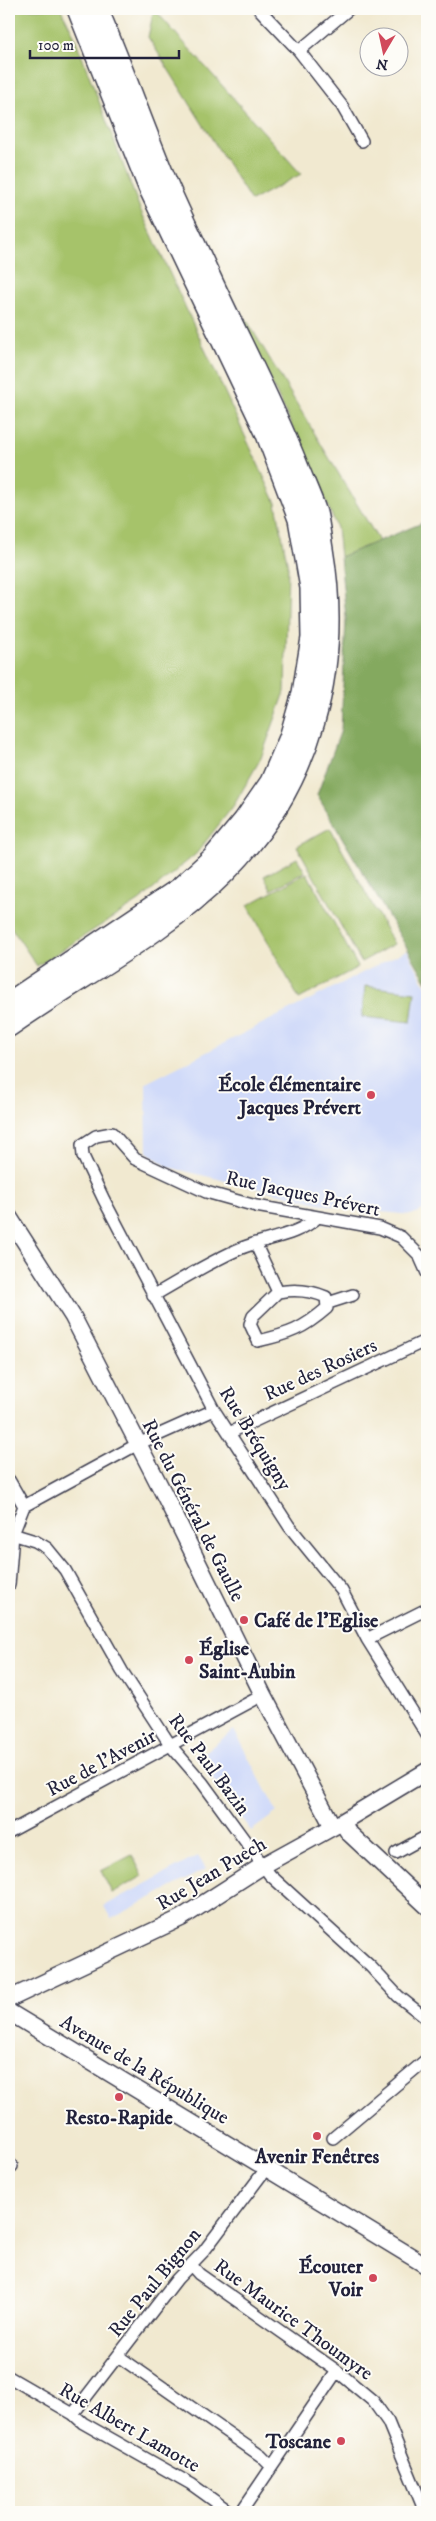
<svg xmlns="http://www.w3.org/2000/svg" width="436" height="2521" font-family="'IM FELL DW Pica',serif">
<rect width="100%" height="100%" fill="#fdfcf7"/>
<filter id="ink" filterUnits="userSpaceOnUse"><feTurbulence type="fractalNoise" baseFrequency=".02" numOctaves="2"/><feDisplacementMap in="SourceGraphic" scale="10" xChannelSelector="R" yChannelSelector="G"/><feConvolveMatrix kernelMatrix="1 2 1 2 8 2 1 2 1" color-interpolation-filters="sRGB"/></filter>
<filter id="wash" filterUnits="userSpaceOnUse"><feTurbulence type="fractalNoise" baseFrequency=".0096" numOctaves="4" result="noise"/><feDisplacementMap in="SourceGraphic" scale="20" xChannelSelector="R" yChannelSelector="G"/><feGaussianBlur stdDeviation="1.12" result="paint"/><feColorMatrix in="noise" values="0 0 0 0 0 0 0 0 0 0 0 0 0 0 0 0 0 1.4 0 .05"/><feComposite in="paint" operator="in"/></filter>
<g filter="url(#wash)">
<rect width="100%" height="100%" fill="#f1e9d0"/>
<!-- built -->
<path fill="#d0daf9" d="M 407,950 L 427,988 L 427,1208 L 411,1215 L 335,1207 L 168,1167 L 147,1152 L 146,1083 Z
M 234,1730 L 277,1812 L 251,1831 L 197,1758 Z
M 198,1856 L 206,1869 L 111,1919 L 104,1906 Z"/>
<!-- green -->
<path fill="#a6c36a" stroke="#647252" d="M 9,9 L 61,9 L 73,33 L 140,209 L 276,503 L 288,567 L 285,692 L 261,758 L 234,805 L 196,854 L 139,901 L 37,966 L 9,924 Z
M 154,9 L 301,174 L 251,201 L 148,37 Z
M 246,319 L 379,541 L 340,557 L 337,528 L 323,494 L 243,321 Z
M 330,828 L 394,944 L 361,962 L 297,846 Z
M 297,858 L 305,872 L 271,890 L 264,876 Z
M 307,873 L 358,967 L 299,999 L 248,905 Z
M 365,986 L 415,992 L 411,1022 L 362,1017 Z
M 132,1855 L 143,1876 L 112,1893 L 101,1871 Z"/>
<!-- forest -->
<path fill="#84a95e" stroke="#53664c" d="M 427,521 L 427,982 L 317,795 L 341,730 L 346,618 L 340,557 Z"/>
</g>
<g filter="url(#ink)">
<g fill="none" stroke-linecap="round" stroke-linejoin="round">
<defs>
<path id="street" d="M 259,9 L 299,51
M 349,9 L 299,51 L 342,106 L 362,141
M 255,1243 L 278,1292 L 253,1316 L 250,1324 L 258,1341 C 289,1334 303,1329 327,1308 L 326,1297 C 310,1290 295,1289 278,1292
M 427,1273 L 419,1255 L 401,1237 L 380,1228 L 256,1206 L 206,1192 L 135,1159 L 112,1133 L 96,1136 L 82,1145 L 83,1156 L 104,1200 L 214,1410 L 289,1526 L 342,1591 L 367,1639 L 427,1735
M 153,1296 C 180,1280 208,1263 237,1250 C 263,1238 297,1237 318,1217
M 328,1303 L 353,1295
M 229,1433 L 427,1340
M 9,1480 L 24,1506
M 9,1533 L 35,1541 L 47,1548 L 65,1570 L 122,1671 L 171,1746 L 202,1782 L 270,1875 L 371,1967 L 398,1996 L 427,2019
M 9,1585 L 13,1534 L 24,1506 L 138,1444 L 214,1410
M 367,1639 L 427,1609
M 9,1832 L 263,1695
M 396,1853 L 427,1836
M 333,2138 L 427,2059
M 9,2163 L 12,2166 L 9,2169
M 191,2265 L 199,2274 L 337,2371 L 373,2401 L 388,2422 L 425,2512
M 118,2356 L 261,2456 L 271,2466
M 9,2377 L 73,2414 L 83,2423 L 191,2484 L 230,2512
M 73,2414 L 177,2279 L 204,2251 L 262,2174
M 241,2512 L 337,2371"/>
<path id="secondary" d="M 9,1217 L 73,1317 L 165,1496 L 263,1695 L 333,1827
M 342,1822 L 349,1833 L 427,1906
M 9,1999 L 181,1918 L 262,1866 L 342,1822 L 427,1771
M 9,2012 L 258,2163
M 271,2171 L 427,2266"/>
<path id="highway" d="M 9,1003 L 179,889 L 213,858 L 244,821 L 271,782 L 290,738 L 303,693 L 312,638 L 311,588 L 299,519 L 266,432 L 149,187 L 78,9
M 9,1026 C 81,975 162,935 225,872 C 312,785 342,668 322,549 C 320,538 319,525 316,513 C 311,498 304,483 298,468 C 272,401 237,337 207,271 C 193,240 177,209 164,177 C 141,121 121,64 97,9"/>
</defs>
<!-- street casing -->
<use href="#street" stroke="#414051" stroke-width="14"/>
<!-- secondary casing -->
<use href="#secondary" stroke="#414051" stroke-width="19"/>
<!-- highway casing -->
<use href="#highway" stroke="#414051" stroke-width="24"/>
<!-- street -->
<use href="#street" stroke="#fff" stroke-width="11"/>
<!-- secondary -->
<use href="#secondary" stroke="#fff" stroke-width="16"/>
<!-- highway -->
<use href="#highway" stroke="#fff" stroke-width="21"/>
</g>
</g>
<!-- markers -->
<g fill="#d1495b" stroke="#fdfcf7" stroke-width="2">
<circle cx="371" cy="1095" r="5"/>
<circle cx="244" cy="1620" r="5"/>
<circle cx="189" cy="1660" r="5"/>
<circle cx="119" cy="2097" r="5"/>
<circle cx="317" cy="2136" r="5"/>
<circle cx="373" cy="2278" r="5"/>
<circle cx="341" cy="2441" r="5"/>
</g>
<g text-anchor="middle" stroke-width="4" stroke-linejoin="round" paint-order="stroke">
<!-- poi labels -->
<g font-size="20" font-weight="bold" fill="#22223b" stroke="#fdfcf7" text-anchor="end">
<text x="361" y="1091">École élémentaire<tspan x="361" dy="23">Jacques Prévert</tspan></text>
<text x="254" y="1627" text-anchor="start">Café de l'Eglise</text>
<text x="199" y="1655" text-anchor="start">Église<tspan x="199" dy="23">Saint-Aubin</tspan></text>
<text x="119" y="2124" text-anchor="middle">Resto-Rapide</text>
<text x="317" y="2163" text-anchor="middle">Avenir Fenêtres</text>
<text x="363" y="2273">Écouter<tspan x="363" dy="23">Voir</tspan></text>
<text x="331" y="2448">Toscane</text>
</g>
<!-- street labels -->
<g font-size="20" fill="#22223b" stroke="#fdfcf7">
<text transform="translate(303 1193) rotate(12)" y="7">Rue Jacques Prévert</text>
<text transform="translate(320 1369) rotate(-25)" y="7">Rue des Rosiers</text>
<text transform="translate(256 1438) rotate(58)" y="7">Rue Bréquigny</text>
<text transform="translate(194 1510) rotate(63)" y="7">Rue du Général de Gaulle</text>
<text transform="translate(101 1762) rotate(-28)" y="7">Rue de l'Avenir</text>
<text transform="translate(210 1764) rotate(53)" y="7">Rue Paul Bazin</text>
<text transform="translate(211 1873) rotate(-31)" y="7">Rue Jean Puech</text>
<text transform="translate(145 2069) rotate(31)" y="7">Avenue de la République</text>
<text transform="translate(154 2282) rotate(-51)" y="7">Rue Paul Bignon</text>
<text transform="translate(294 2319) rotate(36)" y="7">Rue Maurice Thoumyre</text>
<text transform="translate(130 2427) rotate(30)" y="7">Rue Albert Lamotte</text>
</g>
</g>
<!-- margin -->
<rect width="436" height="2521" fill="none" stroke="#fdfcf7" stroke-width="30"/>
<!-- north arrow -->
<g transform="translate(384 52) rotate(189)"><circle r="24" fill="#fdfcf7" stroke="#a5a5ac"/>
<path d="M0-4L9 19L0 12L-9 19Z" fill="#d1495b"/>
<text y="-8" font-size="14" font-weight="bold" text-anchor="middle" fill="#22223b">N</text>
</g>
<!-- scale -->
<path d="M30 50v8h149v-8" fill="none" stroke="#22223b" stroke-width="2.5"/>
<text x="38" y="50" font-size="15" fill="#22223b" stroke="#fdfcf7" stroke-width="4" paint-order="stroke">100 m</text>
</svg>
